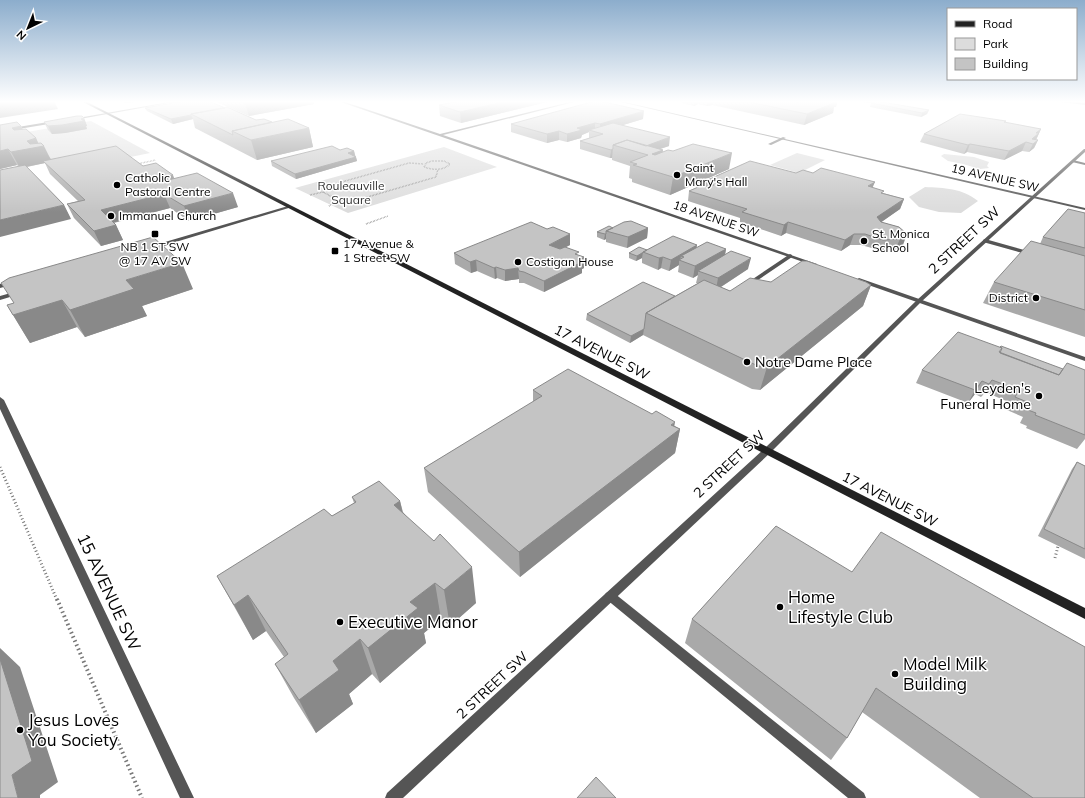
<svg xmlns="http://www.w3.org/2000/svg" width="1085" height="798" font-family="Mulish,sans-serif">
<rect width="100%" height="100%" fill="#fff"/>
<!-- green -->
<path fill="#dcdcdc" d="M 91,121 L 150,153 L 62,171 L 21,133 Z
M 444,147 L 497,167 L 348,213 L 295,188 Z
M 797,153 L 825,160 L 799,173 L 770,165 Z
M 944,154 L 974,157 L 989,162 L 987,166 L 989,168 L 980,169 L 963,164 L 948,161 L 941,156 Z
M 925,187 C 944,188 962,188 978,201 L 961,213 L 939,212 L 919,207 L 909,197 Z"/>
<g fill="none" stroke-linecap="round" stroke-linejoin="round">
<!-- path-far2 -->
<path stroke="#777" stroke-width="1.5" stroke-dasharray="0.5 1" stroke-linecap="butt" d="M 432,161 L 444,161 L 450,164 C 443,171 433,170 424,167 L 426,163 Z
M 137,164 L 156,160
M 323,192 L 338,200
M 310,195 L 323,192 L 331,185 L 409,163 L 424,164
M 329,206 L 339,200 L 364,198 L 436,177 L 438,169
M 366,224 L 388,216"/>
<!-- path-far1 -->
<path stroke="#777" stroke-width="3" stroke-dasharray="1 2.5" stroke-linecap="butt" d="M 0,467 L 57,600
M 1055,558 L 1058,546"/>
<!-- path -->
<path stroke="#777" stroke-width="4" stroke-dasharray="1.5 3" stroke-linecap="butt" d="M 57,599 L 142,798"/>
<!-- service -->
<path fill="#555" fill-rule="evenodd" d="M 1059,101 L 1085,103 L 1085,105 L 1060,102 Z
M 783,137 L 786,138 L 771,145 L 768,144 Z
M 1073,160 L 1085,163 L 1085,165 L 1072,162 L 1072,160 Z
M 985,239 L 1035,253 L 1036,254 L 1033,256 L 983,242 L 983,240 Z
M 790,254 L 792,255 L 792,257 L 749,286 L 745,286 L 744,285 Z
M 610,591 L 614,593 L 864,793 L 866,798 L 848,798 L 606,599 L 604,596 L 606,593 Z"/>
<!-- minor -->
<path fill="#555" fill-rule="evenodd" d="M 175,101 L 180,101 L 74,120 L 72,119 Z
M 338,101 L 342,101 L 440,134 L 574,101 L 574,102 L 443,135 L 817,264 L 812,265 Z
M 620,101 L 1085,208 L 1085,210 L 621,102 Z
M 54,121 L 55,123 L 0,132 L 0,130 Z
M 859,278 L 1085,357 L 1085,361 L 857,281 L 856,280 Z
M 0,397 L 4,400 L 194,798 L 180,798 L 0,409 Z"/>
<!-- tertiary -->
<path fill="#555" fill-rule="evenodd" d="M 1084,149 L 1085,149 L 1085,152 L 921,302 L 770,453 L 403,798 L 385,798 L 387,793 L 764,449 L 917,300 Z
M 288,206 L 292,207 L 169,244 L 155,251 L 150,250 L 165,242 Z
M 13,281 L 16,283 L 15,284 L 0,288 L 0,284 Z
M 18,291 L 20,292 L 20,294 L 0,300 L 0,296 Z"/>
<!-- secondary -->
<path fill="#222" fill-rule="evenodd" d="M 81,101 L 85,101 L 1085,608 L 1085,619 Z"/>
</g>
<!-- wall -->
<path fill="#a9a9a9" d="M 121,101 L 141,101 L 126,103 Z
M 214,101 L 314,101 L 314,104 L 249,116 Z
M 460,101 L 551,101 L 461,123 L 440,116 L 439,105 Z
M 683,101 L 792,101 L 836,107 L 834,107 L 833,113 L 804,125 L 712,105 L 707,106 L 698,104 L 694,106 L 682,103 Z
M 855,101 L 874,101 L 868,103 Z
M 1070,101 L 1085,101 L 1085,103 Z
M 871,103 L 929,110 L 927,114 L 921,117 L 870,107 Z
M 145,108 L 225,108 L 256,120 L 309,128 L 313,147 L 257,160 L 195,128 L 193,119 L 173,124 L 147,111 Z
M 84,118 L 87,126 L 86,126 L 87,129 L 65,133 L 52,134 L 48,130 L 44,122 Z
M 643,119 L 623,125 L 669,146 L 660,149 L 663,150 L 662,152 L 729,169 L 670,195 L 632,182 L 632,179 L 629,178 L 630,166 L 612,160 L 612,158 L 610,158 L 580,149 L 580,141 L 589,138 L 589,132 L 582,135 L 581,138 L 567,142 L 559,140 L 547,143 L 511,132 L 511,124 Z
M 1006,121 L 1005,123 L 1041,129 L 1036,140 L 1038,140 L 1034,148 L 1029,152 L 1022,151 L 1004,160 L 967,152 L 964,154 L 920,142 L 924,134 Z
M 0,125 L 21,126 L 23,130 L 36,138 L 38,143 L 51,159 L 143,166 L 174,178 L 238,207 L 189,221 L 170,208 L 114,223 L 116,225 L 123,240 L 101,246 L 74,218 L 67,204 L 78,201 L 50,174 L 45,163 L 27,167 L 64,205 L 71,219 L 17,165 L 0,169 Z
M 340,150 L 354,151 L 357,161 L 296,179 L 272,166 L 271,161 Z
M 796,173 L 873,188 L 883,193 L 904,199 L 900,209 L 881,222 L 899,227 L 903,245 L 895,250 L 879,250 L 861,245 L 850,245 L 841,251 L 786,233 L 781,236 L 740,222 L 740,218 L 688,201 L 689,191 L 702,185 L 703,182 Z
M 1085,213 L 1085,337 L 983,303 L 994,282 L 1040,244 L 1043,237 Z
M 613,228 L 648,228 L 647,238 L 627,248 L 606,242 L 606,239 L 604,240 L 597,237 L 597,232 Z
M 570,245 L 566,247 L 578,255 L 584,268 L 582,269 L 582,273 L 544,292 L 524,283 L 519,283 L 519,279 L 505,281 L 497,278 L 495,279 L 477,271 L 471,273 L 455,264 L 454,253 Z
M 697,245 L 696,248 L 726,249 L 725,255 L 748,269 L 721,287 L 730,291 L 771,282 L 871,285 L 863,306 L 760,390 L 752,389 L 643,335 L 630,343 L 586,320 L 587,314 L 675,296 L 698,283 L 696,283 L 698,275 L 693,278 L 678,272 L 679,265 L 669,271 L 661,268 L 658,270 L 642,263 L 642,258 L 636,261 L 629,258 L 629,253 Z
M 193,289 L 142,306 L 147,316 L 85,337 L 77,327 L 30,343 L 7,305 Z
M 1063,369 L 1085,370 L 1085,439 L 1077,449 L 1026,428 L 1027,426 L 1020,423 L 1023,417 L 1007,410 L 1011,403 L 985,392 L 981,397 L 975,394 L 968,403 L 916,383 L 922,370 Z
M 533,390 L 675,426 L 680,429 L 675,453 L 520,577 L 428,492 L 424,468 L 533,402 Z
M 1077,462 L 1085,466 L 1085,559 L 1038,536 L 1072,469 Z
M 352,497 L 400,501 L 403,512 L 476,603 L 450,626 L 441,619 L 424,633 L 426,643 L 380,683 L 372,674 L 349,694 L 353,704 L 316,733 L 294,698 L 275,664 L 284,657 L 266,631 L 253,640 L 217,576 L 332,516 L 354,503 Z
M 776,526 L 1085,798 L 980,798 L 862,712 L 847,738 L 831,760 L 685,643 L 692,619 Z"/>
<!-- shaded-wall -->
<path fill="#898989" d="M 18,101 L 54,101 L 58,109 L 0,118 L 0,103 Z
M 125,101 L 141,101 L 126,103 Z
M 256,101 L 314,101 L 314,104 L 249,116 L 245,103 Z
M 507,101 L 551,101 L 461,123 L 460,112 Z
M 694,101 L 699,101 L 698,104 L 694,106 Z
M 708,101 L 713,101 L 712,105 L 707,106 Z
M 827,101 L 838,101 L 836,107 L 834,107 L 833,113 L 804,125 L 807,114 Z
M 869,101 L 874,101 L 868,103 Z
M 929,110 L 927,114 L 921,117 L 922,113 Z
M 644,111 L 643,119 L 600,132 L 600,124 Z
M 191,115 L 193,119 L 173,124 L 171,119 Z
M 84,118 L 87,126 L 86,126 L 87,129 L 65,133 L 52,134 L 48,126 Z
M 595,123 L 595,131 L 589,130 L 589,132 L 582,135 L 581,138 L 567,142 L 567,134 L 577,128 Z
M 21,126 L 28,140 L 20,143 L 12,128 Z
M 309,128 L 313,147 L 257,160 L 251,140 Z
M 1041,129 L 1035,142 L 1030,143 L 1036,133 Z
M 559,131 L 559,140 L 547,143 L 547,134 Z
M 670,137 L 669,146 L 645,154 L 646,146 Z
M 36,138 L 40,147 L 44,146 L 52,162 L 43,161 L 45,163 L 20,168 L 11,152 L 27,141 Z
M 1038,140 L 1034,148 L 1029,152 L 1033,144 Z
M 1026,142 L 1022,151 L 1004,160 L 1009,151 Z
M 970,144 L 967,152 L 964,154 L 968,145 Z
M 8,149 L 17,165 L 0,169 L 0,151 Z
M 613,149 L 612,158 L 610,158 L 611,150 Z
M 663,150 L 661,166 L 652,154 Z
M 354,151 L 355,156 L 348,153 Z
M 732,153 L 729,169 L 670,195 L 673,177 Z
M 356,157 L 357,161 L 296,179 L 295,174 Z
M 173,175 L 178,189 L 165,192 L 160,178 Z
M 875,182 L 871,191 L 868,186 Z
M 233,193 L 238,207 L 189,221 L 184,206 Z
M 164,194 L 170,208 L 108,224 L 101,210 Z
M 904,199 L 900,209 L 873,228 L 877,217 Z
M 64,205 L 71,219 L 0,237 L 0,220 Z
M 788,222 L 786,233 L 781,236 L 784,225 Z
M 116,225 L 123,240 L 101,246 L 94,231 Z
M 648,228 L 647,238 L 627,248 L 628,237 Z
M 570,234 L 570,245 L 548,256 L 549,245 Z
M 605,234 L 606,234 L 606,239 L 604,240 Z
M 854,234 L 850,245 L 841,251 L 845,240 Z
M 907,234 L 903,245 L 895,250 L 900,239 Z
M 697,245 L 695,256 L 684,257 L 681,256 L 680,261 L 679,260 L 679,265 L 669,271 L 671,260 Z
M 726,249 L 724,260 L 698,271 L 698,275 L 693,278 L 695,266 Z
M 643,252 L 642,258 L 636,261 L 637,256 Z
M 584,257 L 584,268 L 582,269 L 582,273 L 544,292 L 544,281 Z
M 663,257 L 661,268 L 658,270 L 659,258 Z
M 751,258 L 748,269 L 716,290 L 718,278 Z
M 476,260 L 477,271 L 471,273 L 470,262 Z
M 182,263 L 193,289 L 142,306 L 147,316 L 85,337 L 70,310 L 126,280 Z
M 496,267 L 497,278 L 495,279 L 494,268 Z
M 518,268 L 519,279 L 505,281 L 505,270 Z
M 871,285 L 863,306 L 760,390 L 767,367 Z
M 62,300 L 77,327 L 30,343 L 13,315 Z
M 644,329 L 643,335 L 630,343 L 631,336 Z
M 992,380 L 985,392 L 981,397 L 989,384 Z
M 982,381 L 975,394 L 968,403 L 975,390 Z
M 675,422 L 673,434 L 680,429 L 675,453 L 520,577 L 519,552 Z
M 400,501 L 408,537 L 394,505 Z
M 472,567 L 476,603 L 450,626 L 444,590 Z
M 435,583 L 441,619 L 424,633 L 426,643 L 380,683 L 368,648 L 410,602 Z
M 248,595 L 266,631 L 253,640 L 234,605 Z
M 360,639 L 372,674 L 349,694 L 353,704 L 316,733 L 299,700 L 333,661 Z
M 0,648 L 20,667 L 58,782 L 40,795 L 40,798 L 18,798 L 12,775 L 0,659 Z"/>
<!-- building -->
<path fill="#c4c4c4" stroke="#898989" d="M 0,101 L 18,101 L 0,103 Z
M 184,101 L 209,101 L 225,108 L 191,114 L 191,115 L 171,119 L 145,108 Z
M 240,101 L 256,101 L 245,103 Z
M 460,101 L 507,101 L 460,112 L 439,105 Z
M 595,101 L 600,101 L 644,111 L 600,124 L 595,123 L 577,128 L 582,130 L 567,134 L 559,131 L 547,134 L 511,124 Z
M 744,101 L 792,101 L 798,102 L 801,101 L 827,101 L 836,102 L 807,114 Z
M 876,101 L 929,110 L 922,113 L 871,103 Z
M 227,107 L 256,120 L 264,119 L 272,122 L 232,131 L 233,135 L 191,114 Z
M 960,114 L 1006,121 L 1004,122 L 1041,129 L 1036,133 L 1039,133 L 1032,139 L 1038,140 L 1033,144 L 1026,142 L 1009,151 L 970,144 L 968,145 L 924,134 Z
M 77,116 L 82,116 L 84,118 L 81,119 L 84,121 L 62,125 L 48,126 L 44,122 Z
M 288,119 L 309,128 L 251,140 L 232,131 Z
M 17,122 L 21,126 L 12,128 L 14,130 L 26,129 L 36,138 L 27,141 L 30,144 L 41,143 L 44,146 L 11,152 L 8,149 L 0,151 L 0,125 Z
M 613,123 L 670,137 L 646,146 L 627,140 L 613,145 L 613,149 L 611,150 L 580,141 L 603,134 L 589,130 Z
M 627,140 L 663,150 L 652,154 L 655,155 L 668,150 L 673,151 L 693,144 L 732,153 L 673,177 L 633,165 L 637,164 L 630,162 L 648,155 L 613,145 Z
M 116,146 L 143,166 L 156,163 L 173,175 L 160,178 L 164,181 L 197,173 L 233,193 L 184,206 L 164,194 L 101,210 L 116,225 L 94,231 L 67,204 L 85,200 L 43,161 Z
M 332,146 L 340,150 L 347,148 L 354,151 L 348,153 L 356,157 L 295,174 L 271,161 Z
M 750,161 L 796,173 L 803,170 L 813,173 L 821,168 L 875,182 L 868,186 L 884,191 L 881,193 L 904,199 L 877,217 L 881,222 L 899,227 L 907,234 L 900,239 L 883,240 L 865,234 L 854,234 L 845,240 L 788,222 L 784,225 L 742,212 L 747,209 L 689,191 L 703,185 L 709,187 L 714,185 L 703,182 Z
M 25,165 L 64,205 L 0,220 L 0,170 Z
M 1068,209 L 1085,213 L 1085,248 L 1043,237 Z
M 631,221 L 648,228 L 628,237 L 606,231 L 624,222 Z
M 531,222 L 547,229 L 553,227 L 570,234 L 549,245 L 560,249 L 565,247 L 579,252 L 575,254 L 584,257 L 579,260 L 582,262 L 544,281 L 524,272 L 519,271 L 518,268 L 505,270 L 496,267 L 494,268 L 476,260 L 470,262 L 454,253 Z
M 609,226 L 613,228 L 606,231 L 606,234 L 605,234 L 597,232 Z
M 673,236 L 697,245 L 671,260 L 663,257 L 659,258 L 643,252 Z
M 153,237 L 182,263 L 126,280 L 134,289 L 70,310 L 62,300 L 13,315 L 7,305 L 14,303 L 1,283 L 9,278 Z
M 1031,241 L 1085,256 L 1085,310 L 994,282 Z
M 707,242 L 726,249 L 695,266 L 679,260 L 684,257 L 681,256 Z
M 639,247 L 647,250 L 637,256 L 629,253 Z
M 731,251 L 751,258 L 718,278 L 698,271 Z
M 802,261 L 807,261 L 866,282 L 871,285 L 767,367 L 758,366 L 646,313 L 704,280 L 730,291 L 750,278 L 771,282 Z
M 643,282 L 675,296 L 646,313 L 644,329 L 631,336 L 587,314 Z
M 958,332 L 1002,348 L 999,352 L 1059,375 L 1067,363 L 1085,370 L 1085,435 L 1035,415 L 1036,413 L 1028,410 L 1032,404 L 1015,397 L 1019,390 L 992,380 L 989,384 L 982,381 L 975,390 L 922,370 Z
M 1001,346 L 1063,369 L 1059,375 L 1000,353 L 1002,348 L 1000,347 Z
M 568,369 L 652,414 L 656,411 L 675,422 L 671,425 L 680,429 L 519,552 L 424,468 L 542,396 L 533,390 Z
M 1077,462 L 1085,466 L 1085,549 L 1044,529 Z
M 379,481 L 400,501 L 394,505 L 434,541 L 440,534 L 472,567 L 444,590 L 435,583 L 410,602 L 418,608 L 368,648 L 360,639 L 333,661 L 339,670 L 299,700 L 275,664 L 288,654 L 248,595 L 234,605 L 217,576 L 324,509 L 332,516 L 356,502 L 352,497 Z
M 776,526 L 852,572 L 881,532 L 1085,647 L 1085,798 L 1033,798 L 876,688 L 847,738 L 692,619 Z
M 0,659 L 32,761 L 12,775 L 18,798 L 0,798 Z
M 596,777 L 616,798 L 577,798 Z"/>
<!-- sky -->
<linearGradient id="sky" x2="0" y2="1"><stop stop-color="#8cadcc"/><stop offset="0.48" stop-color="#fff"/><stop offset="1" stop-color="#fff" stop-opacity="0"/></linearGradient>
<rect width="1085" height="212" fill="url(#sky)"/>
<!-- markers -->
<g fill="#000" stroke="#fff" stroke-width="1.5">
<circle cx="677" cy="175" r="4"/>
<circle cx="117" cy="185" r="4"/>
<circle cx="111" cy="216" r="4"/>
<rect x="151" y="230" width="8" height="8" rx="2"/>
<circle cx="864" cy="241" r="4"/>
<rect x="331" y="247" width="8" height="8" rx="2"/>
<circle cx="518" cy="262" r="4"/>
<circle cx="1036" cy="298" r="4"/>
<circle cx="747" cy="362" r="4"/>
<circle cx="1039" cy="396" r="4"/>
<circle cx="780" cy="607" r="4"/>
<circle cx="340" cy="622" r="4"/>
<circle cx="895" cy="674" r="4"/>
<circle cx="20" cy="730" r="4"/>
</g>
<g text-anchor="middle" stroke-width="3" stroke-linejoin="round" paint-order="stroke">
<!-- far-poi labels -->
<g font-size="12" fill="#000" stroke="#fff" text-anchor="start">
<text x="685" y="172">Saint<tspan x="685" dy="14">Mary's Hall</tspan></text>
<text x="125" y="182">Catholic<tspan x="125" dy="14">Pastoral Centre</tspan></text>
<text x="119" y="220">Immanuel Church</text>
<text x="872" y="238">St. Monica<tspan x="872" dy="14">School</tspan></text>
<text x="343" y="248">17 Avenue &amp;<tspan x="343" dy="14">1 Street SW</tspan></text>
<text x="155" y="251" text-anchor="middle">NB 1 ST SW<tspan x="155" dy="14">@ 17 AV SW</tspan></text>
<text x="526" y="266">Costigan House</text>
<text x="1028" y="302" text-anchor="end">District</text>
</g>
<!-- far-street labels -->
<g font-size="12" fill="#000" stroke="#fff">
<text transform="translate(995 178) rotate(13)" y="4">19 AVENUE SW</text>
<text transform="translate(716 219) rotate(19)" y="4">18 AVENUE SW</text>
</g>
<!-- far-park labels -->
<g font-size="12" fill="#333" stroke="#fff">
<text x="351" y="190">Rouleauville<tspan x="351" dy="14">Square</tspan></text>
</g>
<!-- street labels -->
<g font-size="14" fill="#000" stroke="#fff">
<text transform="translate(964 240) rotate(-43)" y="5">2 STREET SW</text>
<text transform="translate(602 352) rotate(27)" y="5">17 AVENUE SW</text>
<text transform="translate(729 464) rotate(-43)" y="5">2 STREET SW</text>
<text transform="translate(890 499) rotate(27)" y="5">17 AVENUE SW</text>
<text transform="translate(492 685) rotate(-43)" y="5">2 STREET SW</text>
</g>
<!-- poi labels -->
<g font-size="14" fill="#000" stroke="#fff" text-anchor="start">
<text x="755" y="367">Notre Dame Place</text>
<text x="1031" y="393" text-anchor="end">Leyden's<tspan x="1031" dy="16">Funeral Home</tspan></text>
</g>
<!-- near-street labels -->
<g font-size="17" fill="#000" stroke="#fff">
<text transform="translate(109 592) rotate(65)" y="6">15 AVENUE SW</text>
</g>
<!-- near-poi labels -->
<g font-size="17" fill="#000" stroke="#fff" text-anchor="start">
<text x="788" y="603">Home<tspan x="788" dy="20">Lifestyle Club</tspan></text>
<text x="348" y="628">Executive Manor</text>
<text x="903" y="670">Model Milk<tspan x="903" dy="20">Building</tspan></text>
<text x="28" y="726">Jesus Loves<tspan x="28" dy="20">You Society</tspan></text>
</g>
</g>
<!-- legend -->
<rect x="947" y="8" width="130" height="72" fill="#ffffff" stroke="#999999"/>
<rect x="955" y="21" width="20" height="6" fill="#222222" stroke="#999999"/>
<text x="983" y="28" font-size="12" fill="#000000">Road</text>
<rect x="955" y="38" width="20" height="12" fill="#dcdcdc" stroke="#999999"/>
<text x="983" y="48" font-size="12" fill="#000000">Park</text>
<rect x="955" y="58" width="20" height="12" fill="#c4c4c4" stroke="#999999"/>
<text x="983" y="68" font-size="12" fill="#000000">Building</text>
<!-- north arrow -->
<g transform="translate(28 28) rotate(223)" stroke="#ffffff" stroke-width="3" paint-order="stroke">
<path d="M0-3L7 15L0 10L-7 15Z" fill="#000000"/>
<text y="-6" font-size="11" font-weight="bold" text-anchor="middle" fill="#000000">N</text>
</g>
</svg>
